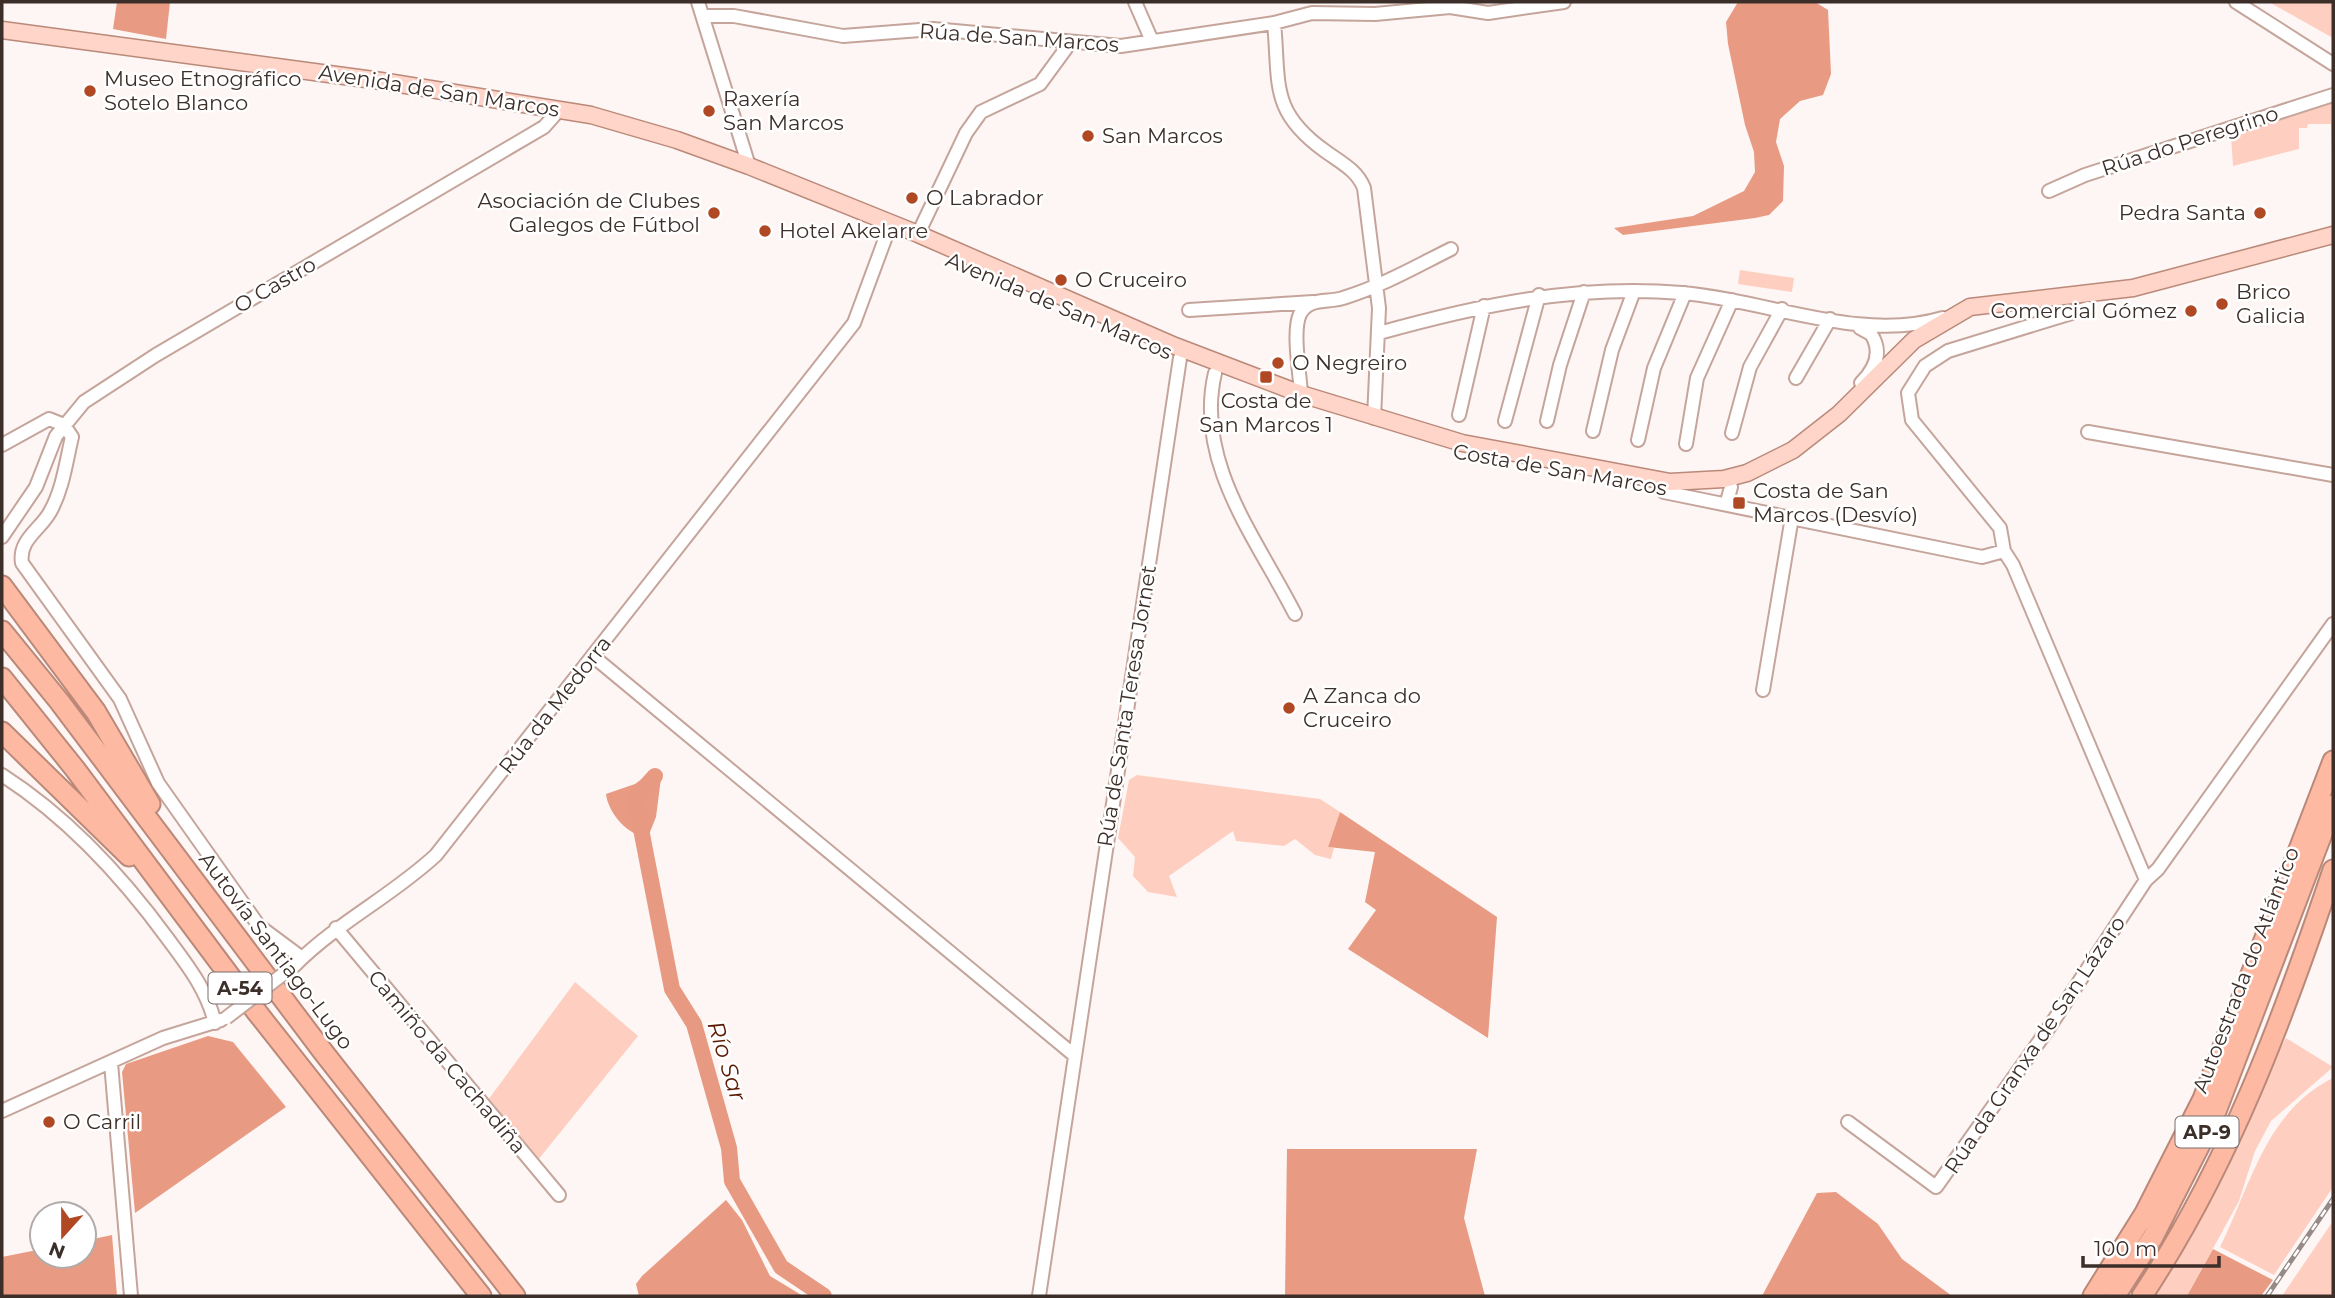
<svg xmlns="http://www.w3.org/2000/svg" width="2335" height="1298" font-family="Montserrat,sans-serif">
<rect width="100%" height="100%" fill="#fdf6f4"/>
<!-- green -->
<path fill="#fecfc0" d="M 2269,2 L 2333,2 L 2333,38 Z
M 2333,100 L 2333,187 L 2331,124 L 2308,124 L 2307,128 L 2299,128 L 2299,149 L 2233,166 L 2231,135 Z
M 1740,270 L 1794,278 L 1792,292 L 1738,284 Z
M 1137,775 L 1320,799 L 1340,812 L 1328,847 L 1334,848 L 1331,859 L 1315,855 L 1295,839 L 1284,846 L 1236,841 L 1233,831 L 1169,876 L 1177,897 L 1148,892 L 1133,876 L 1135,857 L 1118,838 L 1129,780 Z
M 575,982 L 638,1036 L 538,1160 L 488,1100 Z
M 2286,1038 L 2333,1067 L 2271,1121 L 2255,1151 L 2239,1201 L 2187,1296 L 2150,1296 Z
M 2333,1078 L 2333,1187 L 2274,1275 L 2220,1247 C 2251,1185 2266,1111 2333,1078 Z
M 2333,1221 L 2333,1296 L 2282,1296 Z"/>
<!-- forest -->
<path fill="#e89b82" d="M 117,2 L 170,2 L 166,39 L 113,29 Z
M 1738,2 L 1815,2 L 1828,10 L 1831,74 L 1823,95 L 1800,101 L 1780,119 L 1776,142 L 1784,166 L 1783,201 L 1769,215 L 1755,218 L 1623,235 L 1614,228 L 1693,216 L 1744,191 L 1755,172 L 1754,152 L 1745,125 L 1728,44 L 1726,22 Z
M 653,771 L 659,772 L 661,778 L 656,817 L 648,837 C 629,837 608,813 606,794 L 635,784 Z
M 1340,812 L 1497,917 L 1488,1038 L 1348,949 L 1376,910 L 1365,902 L 1375,852 L 1328,847 Z
M 208,1036 L 233,1042 L 286,1107 L 135,1213 L 122,1072 L 126,1064 Z
M 1287,1149 L 1477,1149 L 1464,1218 L 1485,1296 L 1285,1296 Z
M 1836,1192 L 1878,1224 L 1902,1259 L 1952,1296 L 1762,1296 L 1817,1193 Z
M 726,1200 L 742,1220 L 770,1276 L 803,1296 L 639,1296 L 636,1284 L 642,1276 Z
M 112,1235 L 117,1296 L 2,1296 L 2,1257 L 42,1249 L 42,1256 L 84,1256 L 84,1241 Z
M 2213,1249 L 2273,1280 L 2261,1296 L 2187,1296 Z"/>
<g fill="none" stroke-linecap="round" stroke-linejoin="round">
<!-- river -->
<path stroke="#e79a81" stroke-width="16" d="M 655,776 L 635,798 L 672,989 L 694,1024 L 729,1148 L 732,1181 L 781,1267 L 824,1296"/>
<defs>
<path id="minor" d="M 698,2 L 749,166
M 1135,2 L 1152,41
M 2236,2 L 2333,64
M 703,16 L 734,16 L 843,36 L 933,29 L 1121,46 L 1274,23 L 1312,13 L 1375,14 L 1450,7 L 1488,13 L 1564,2
M 1274,23 C 1280,83 1269,111 1325,151 C 1340,162 1357,170 1364,188 L 1379,308 L 1374,418
M 2049,191 L 2085,175 L 2333,95
M 918,234 L 966,133 L 981,112 L 1040,84 L 1070,43
M 2088,308 L 1948,351 L 1925,366 L 1908,393 L 1912,420 L 2000,528 L 2004,551 L 2013,565 L 2146,880
M 1189,310 L 1313,302
M 1860,328 L 1871,334 C 1883,352 1875,369 1861,383
M 1379,333 C 1479,305 1578,284 1682,293 C 1768,300 1859,343 1943,318
M 1215,373 C 1194,462 1257,539 1295,614
M 1796,378 L 1830,319
M 1301,394 C 1300,374 1292,331 1300,314 C 1309,297 1328,303 1343,298 C 1382,286 1415,267 1451,249
M 1459,415 L 1484,306
M 1505,421 L 1539,295
M 1547,421 L 1560,365 L 1584,292
M 1593,431 L 1612,350 L 1634,291
M 2088,432 L 2333,475
M 1732,433 L 1750,367 L 1782,309
M 1638,440 L 1654,368 L 1685,293
M 1686,444 L 1697,378 L 1732,300
M 2,445 L 49,419 L 64,425 L 72,437 C 66,462 63,489 50,512 C 41,529 18,540 22,563 L 120,699 L 158,783 L 259,926 L 302,958
M 1664,492 L 1982,557 L 2004,551
M 1728,498 L 1731,487
M 2,537 L 36,487 L 56,436 L 84,402 L 156,355 L 544,127 L 560,109
M 594,657 L 1074,1055
M 1763,690 L 1792,517
M 2,775 C 69,818 122,876 168,939 C 188,966 207,990 215,1023
M 336,928 L 559,1195
M 295,965 C 338,922 392,896 436,855 L 854,323 L 888,231
M 111,1063 L 131,1296
M 2,1111 L 163,1038 L 221,1020
M 1848,1122 L 1936,1187 L 2048,1029 L 2146,880 L 2158,869 L 2333,624
M 1039,1296 L 1180,358"/>
<path id="major" d="M 2,30 L 381,81 L 591,115 L 677,140 L 749,166 L 918,234 L 1175,346 L 1301,394 L 1462,443 L 1670,482 L 1724,479 L 1747,473 L 1793,450 L 1839,414 L 1914,340 L 1970,307 L 2133,288 L 2333,235"/>
<path id="highway" d="M 2,586 L 96,712 L 150,804
M 2,631 L 59,701 L 324,1053 L 515,1296
M 2,678 L 75,769 L 256,1011 L 481,1296
M 2,732 L 129,856
M 2093,1296 L 2145,1213 L 2203,1099 L 2333,761
M 2115,1296 L 2153,1237 L 2213,1119 L 2333,805
M 2142,1296 C 2229,1165 2283,1019 2333,870"/>
</defs>
<!-- minor casing -->
<use href="#minor" stroke="#c5a59b" stroke-width="16"/>
<!-- major casing -->
<use href="#major" stroke="#ba8979" stroke-width="19"/>
<!-- highway casing -->
<use href="#highway" stroke="#ba8979" stroke-width="23"/>
<!-- minor -->
<use href="#minor" stroke="#fff" stroke-width="12"/>
<!-- major -->
<use href="#major" stroke="#fed5c8" stroke-width="16"/>
<!-- highway -->
<use href="#highway" stroke="#feb9a3" stroke-width="19"/>
<defs>
<path id="rail" d="M 2267,1296 L 2333,1199"/>
</defs>
<!-- rail casing -->
<use href="#rail" stroke="#958a87" stroke-width="5"/>
<!-- rail -->
<use href="#rail" stroke="#fff" stroke-width="2.5" stroke-dasharray="8" stroke-linecap="butt"/>
<defs>
<path id="minor-bridge" d="M 226,1018 L 295,965"/>
</defs>
<!-- minor-bridge casing -->
<use href="#minor-bridge" stroke="#c5a59b" stroke-width="16" stroke-linecap="butt"/>
<!-- minor-bridge -->
<use href="#minor-bridge" stroke="#fff" stroke-width="12"/>
</g>
<!-- markers -->
<g fill="#af4823" stroke="#fff" stroke-width="2.5">
<circle cx="90" cy="91" r="7"/>
<circle cx="709" cy="111" r="7"/>
<circle cx="1088" cy="136" r="7"/>
<circle cx="912" cy="198" r="7"/>
<circle cx="714" cy="213" r="7"/>
<circle cx="2260" cy="213" r="7"/>
<circle cx="765" cy="231" r="7"/>
<circle cx="1061" cy="280" r="7"/>
<circle cx="2222" cy="304" r="7"/>
<circle cx="2191" cy="311" r="7"/>
<circle cx="1278" cy="363" r="7"/>
<rect x="1259" y="370" width="14" height="14" rx="3.5"/>
<rect x="1732" y="496" width="14" height="14" rx="3.5"/>
<circle cx="1289" cy="708" r="7"/>
<circle cx="49" cy="1122" r="7"/>
</g>
<g text-anchor="middle" stroke-width="5" stroke-linejoin="round" paint-order="stroke">
<!-- shield labels -->
<g fill="#fff" stroke="#766d6a" stroke-width="2">
<rect x="208.5" y="972.5" width="63" height="31" rx="5"/>
<rect x="2175.5" y="1116.5" width="63" height="31" rx="5"/>
</g>
<g font-size="19" font-weight="bold" fill="#3c2f2a">
<text x="240" y="995">A-54</text>
<text x="2207" y="1139">AP-9</text>
</g>
<!-- street labels -->
<g font-size="21" fill="#3c2f2a" stroke="#fff">
<text transform="translate(1019 38) rotate(4)" y="7">Rúa de San Marcos</text>
<text transform="translate(439 91) rotate(9)" y="7">Avenida de San Marcos</text>
<text transform="translate(2190 141) rotate(-18)" y="7">Rúa do Peregrino</text>
<text transform="translate(275 285) rotate(-30)" y="7">O Castro</text>
<text transform="translate(1059 306) rotate(23)" y="7">Avenida de San Marcos</text>
<text transform="translate(1560 470) rotate(10)" y="7">Costa de San Marcos</text>
<text transform="translate(555 705) rotate(-52)" y="7">Rúa da Medorra</text>
<text transform="translate(1127 706) rotate(-81)" y="7">Rúa de Santa Teresa Jornet</text>
<text transform="translate(276 951) rotate(53)" y="7">Autovía Santiago-Lugo</text>
<text transform="translate(2246 970) rotate(-69)" y="7">Autoestrada do Atlántico</text>
<text transform="translate(2035 1045) rotate(-56)" y="7">Rúa da Granxa de San Lázaro</text>
<text transform="translate(447 1062) rotate(50)" y="7">Camiño da Cachadiña</text>
</g>
<!-- poi labels -->
<g font-size="21" fill="#3c2f2a" stroke="#fff" text-anchor="start">
<text x="104" y="86">Museo Etnográfico<tspan x="104" dy="24">Sotelo Blanco</tspan></text>
<text x="723" y="106">Raxería<tspan x="723" dy="24">San Marcos</tspan></text>
<text x="1102" y="143">San Marcos</text>
<text x="926" y="205">O Labrador</text>
<text x="700" y="208" text-anchor="end">Asociación de Clubes<tspan x="700" dy="24">Galegos de Fútbol</tspan></text>
<text x="2246" y="220" text-anchor="end">Pedra Santa</text>
<text x="779" y="238">Hotel Akelarre</text>
<text x="1075" y="287">O Cruceiro</text>
<text x="2236" y="299">Brico<tspan x="2236" dy="24">Galicia</tspan></text>
<text x="2177" y="318" text-anchor="end">Comercial Gómez</text>
<text x="1292" y="370">O Negreiro</text>
<text x="1266" y="408" text-anchor="middle">Costa de<tspan x="1266" dy="24">San Marcos 1</tspan></text>
<text x="1753" y="498">Costa de San<tspan x="1753" dy="24">Marcos (Desvío)</tspan></text>
<text x="1303" y="703">A Zanca do<tspan x="1303" dy="24">Cruceiro</tspan></text>
<text x="63" y="1129">O Carril</text>
</g>
<!-- water labels -->
<g font-size="23" font-style="italic" fill="#5c1900" stroke="#fff">
<text transform="translate(727 1061) rotate(73)" y="8">Río Sar</text>
</g>
</g>
<!-- border -->
<rect width="2335" height="1298" fill="none" stroke="#3c2f2a" stroke-width="7"/>
<!-- north arrow -->
<g transform="translate(63 1235) rotate(201)"><circle r="33" fill="#ffffff" stroke="#b1acaa" stroke-width="2"/>
<path d="M0-5L12 26L0 18L-12 26Z" fill="#af4823"/>
<text y="-10" font-size="19" font-weight="bold" text-anchor="middle" fill="#3c2f2a">N</text>
</g>
<!-- scale -->
<path d="M2083 1256v10h136v-10" fill="none" stroke="#3c2f2a" stroke-width="3.5"/>
<text x="2094" y="1256" font-size="21" fill="#3c2f2a" stroke="#ffffff" stroke-width="5" paint-order="stroke">100 m</text>
</svg>
